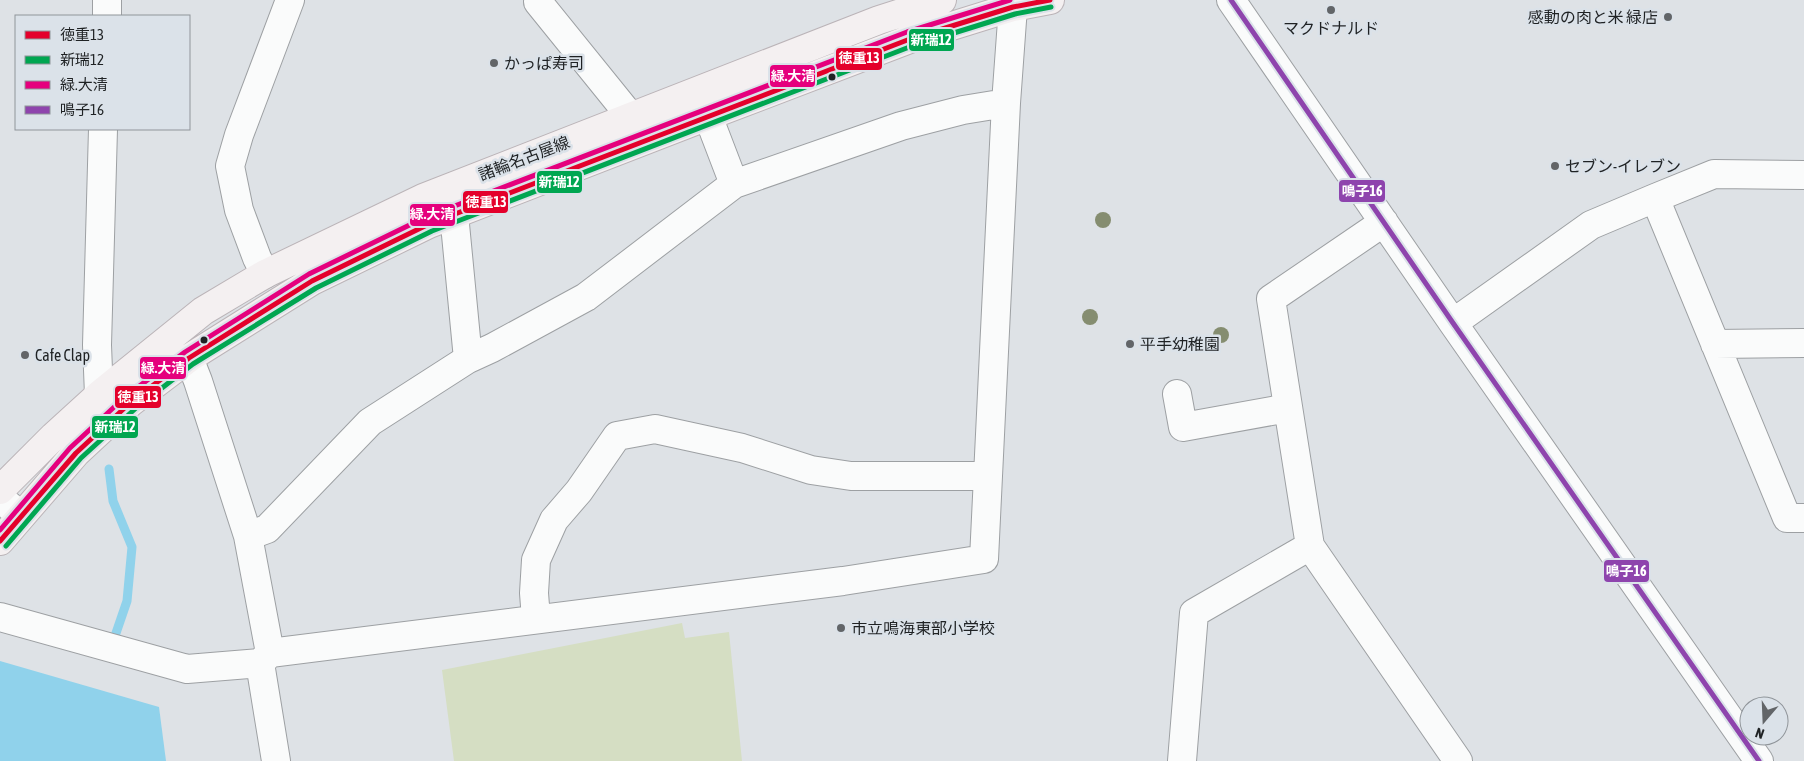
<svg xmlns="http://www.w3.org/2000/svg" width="1804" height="761" font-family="'Asap Condensed','Noto Sans JP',sans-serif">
<rect width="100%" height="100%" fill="#dee2e6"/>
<!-- green -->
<path fill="#d5dec3" d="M 682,623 L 685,638 L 729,632 L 742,761 L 454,761 L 442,670 Z"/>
<!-- water -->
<path fill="#90d2eb" d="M 0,661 L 159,707 L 166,761 L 0,761 Z"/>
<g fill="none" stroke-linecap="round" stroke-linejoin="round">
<!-- stream -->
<path stroke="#90d2eb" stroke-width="9" d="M 109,469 L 113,501 L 132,547 L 127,601 L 115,636"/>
<defs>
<path id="minor" d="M 540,0 L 538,2 L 631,117
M 1231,0 L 1453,323 L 1759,761
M 107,16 L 107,0
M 708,116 L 734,184
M 1655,198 L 1787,518 L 1804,518
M 454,214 L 468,359
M 265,274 L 257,258 L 239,210 L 230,166 L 239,135 L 290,0
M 1453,323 L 1591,225 L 1655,198 L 1714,174 L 1804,175
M 1715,344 L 1804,343
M 189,358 L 198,381 L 248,536 L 270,653
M 1177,394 L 1183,427 L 1288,408
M 99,395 L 97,345 L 103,129
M 0,498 L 21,516
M 248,536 L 267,529 L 370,422 L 468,359 L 492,348 L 586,297 L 734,184 L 901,126 L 963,110 L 1006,103
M 1310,546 L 1458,761
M 0,617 L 187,669 L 260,663 L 270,653 L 843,581 L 984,559 L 1006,103 L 1013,7
M 536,619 L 534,593 L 536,560 L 554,520 L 579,491 L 617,436 L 655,429 L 742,448 L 811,470 L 851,476 L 988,476
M 260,663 L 276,761
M 1182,761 L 1194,613 L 1310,546 L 1271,299 L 1384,222"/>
<path id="major" d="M 0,490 L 54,436 L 99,395 L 203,311 L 265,274 L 423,198 L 879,20 L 942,0
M 0,541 L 76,453 L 131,402 L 189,358 L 312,281 L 429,224 L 708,116 L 910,39 L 1013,7 L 1050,0"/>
</defs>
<!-- minor casing -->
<use href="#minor" stroke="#9da0a3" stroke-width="30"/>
<!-- major casing -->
<use href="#major" stroke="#bbb4b8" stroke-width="30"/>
<!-- minor -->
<use href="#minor" stroke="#fafbfb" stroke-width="28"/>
<!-- major -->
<use href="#major" stroke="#f4f0f1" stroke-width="28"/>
<defs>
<path id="bus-1" d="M 0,541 L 76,453 L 131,402 L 189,358 L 312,281 L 429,224 L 910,39 L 1013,7 L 1050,0"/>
<path id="bus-2" d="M 6,546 L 81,458 L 136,408 L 193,364 L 316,288 L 432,231 L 912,46 L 1015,14 L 1051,7"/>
<path id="bus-3" d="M 0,530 L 70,448 L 126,396 L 185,352 L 309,274 L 426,217 L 907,32 L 1010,0"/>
<path id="bus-4" d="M 1231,0 L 1453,323 L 1759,761"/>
</defs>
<!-- bus-1 casing -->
<use href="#bus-1" stroke="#dbe2e9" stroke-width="9"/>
<!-- bus-2 casing -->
<use href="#bus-2" stroke="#dbe2e9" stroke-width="9"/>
<!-- bus-3 casing -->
<use href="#bus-3" stroke="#dbe2e9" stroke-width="9"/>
<!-- bus-4 casing -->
<use href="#bus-4" stroke="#dbe2e9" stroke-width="9"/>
<!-- bus-1 -->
<use href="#bus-1" stroke="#e4002b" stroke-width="5"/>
<!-- bus-2 -->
<use href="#bus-2" stroke="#00a651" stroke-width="5"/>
<!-- bus-3 -->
<use href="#bus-3" stroke="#e5007d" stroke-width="5"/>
<!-- bus-4 -->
<use href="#bus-4" stroke="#8e44ad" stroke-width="5"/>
</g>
<!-- trees -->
<g fill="#858d70">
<circle cx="1103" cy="220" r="8"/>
<circle cx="1090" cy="317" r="8"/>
<circle cx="1221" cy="335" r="8"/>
</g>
<!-- markers -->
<g fill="#626568" stroke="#dbe2e9" stroke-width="2">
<circle cx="1331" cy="10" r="5"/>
<circle cx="1668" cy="17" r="5"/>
<circle cx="494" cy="63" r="5"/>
<circle cx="1555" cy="166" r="5"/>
<circle cx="1130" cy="344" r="5"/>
<circle cx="25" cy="355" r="5"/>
<circle cx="841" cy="628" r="5"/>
</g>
<g fill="#1f2224" stroke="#dbe2e9" stroke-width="2">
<circle cx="832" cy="77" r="4.5"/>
<circle cx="204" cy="340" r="4.5"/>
</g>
<g text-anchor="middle" stroke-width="5" stroke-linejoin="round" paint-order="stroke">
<!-- poi labels -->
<g font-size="16" fill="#1f2224" stroke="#dbe2e9" text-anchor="start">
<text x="1658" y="23" text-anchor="end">感動の肉と米 緑店</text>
<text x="1331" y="34" text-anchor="middle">マクドナルド</text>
<text x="504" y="69">かっぱ寿司</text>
<text x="1565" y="172">セブン-イレブン</text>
<text x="1140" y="350">平手幼稚園</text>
<text x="35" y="361">Cafe Clap</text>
<text x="851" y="634">市立鳴海東部小学校</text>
</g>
<!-- street labels -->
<g font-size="16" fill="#1f2224" stroke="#dbe2e9">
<text transform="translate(524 158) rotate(-21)" y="6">諸輪名古屋線</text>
</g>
</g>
<g stroke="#dbe2e9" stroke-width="2">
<rect x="908" y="28" width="47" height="24" rx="5" fill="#00a651"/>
<rect x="835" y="47" width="48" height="24" rx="5" fill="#e4002b"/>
<rect x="769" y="64" width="47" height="24" rx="5" fill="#e5007d"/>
<rect x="536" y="170" width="47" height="24" rx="5" fill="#00a651"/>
<rect x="1338" y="179" width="48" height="24" rx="5" fill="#8e44ad"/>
<rect x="462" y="190" width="47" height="24" rx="5" fill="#e4002b"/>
<rect x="409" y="203" width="47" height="24" rx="5" fill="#e5007d"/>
<rect x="139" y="356" width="48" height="24" rx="5" fill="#e5007d"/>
<rect x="114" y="385" width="48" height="24" rx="5" fill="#e4002b"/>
<rect x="91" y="415" width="48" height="24" rx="5" fill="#00a651"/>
<rect x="1603" y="559" width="47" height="24" rx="5" fill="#8e44ad"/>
</g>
<g font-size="14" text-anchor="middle" font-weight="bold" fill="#fff">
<text x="931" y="45">新瑞12</text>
<text x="859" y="63">徳重13</text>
<text x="793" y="81">緑.大清</text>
<text x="559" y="187">新瑞12</text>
<text x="1362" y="196">鳴子16</text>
<text x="486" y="207">徳重13</text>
<text x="432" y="219">緑.大清</text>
<text x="163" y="373">緑.大清</text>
<text x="138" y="402">徳重13</text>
<text x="115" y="432">新瑞12</text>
<text x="1626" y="576">鳴子16</text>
</g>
<!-- legend -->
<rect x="15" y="15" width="175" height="115" fill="#dbe2e9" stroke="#90959a"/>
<rect x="25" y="31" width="25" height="8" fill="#e4002b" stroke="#90959a"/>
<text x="60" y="40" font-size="15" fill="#1f2224">徳重13</text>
<rect x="25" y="56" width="25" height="8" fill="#00a651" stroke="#90959a"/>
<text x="60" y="65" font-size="15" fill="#1f2224">新瑞12</text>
<rect x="25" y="81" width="25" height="8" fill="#e5007d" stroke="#90959a"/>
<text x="60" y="90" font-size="15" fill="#1f2224">緑.大清</text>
<rect x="25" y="106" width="25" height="8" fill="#8e44ad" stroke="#90959a"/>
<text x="60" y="115" font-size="15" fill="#1f2224">鳴子16</text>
<!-- north arrow -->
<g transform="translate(1764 721) rotate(199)"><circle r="24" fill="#dbe2e9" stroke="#90959a"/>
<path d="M0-4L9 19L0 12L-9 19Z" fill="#626568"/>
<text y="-8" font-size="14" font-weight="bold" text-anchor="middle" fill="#1f2224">N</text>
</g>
</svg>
